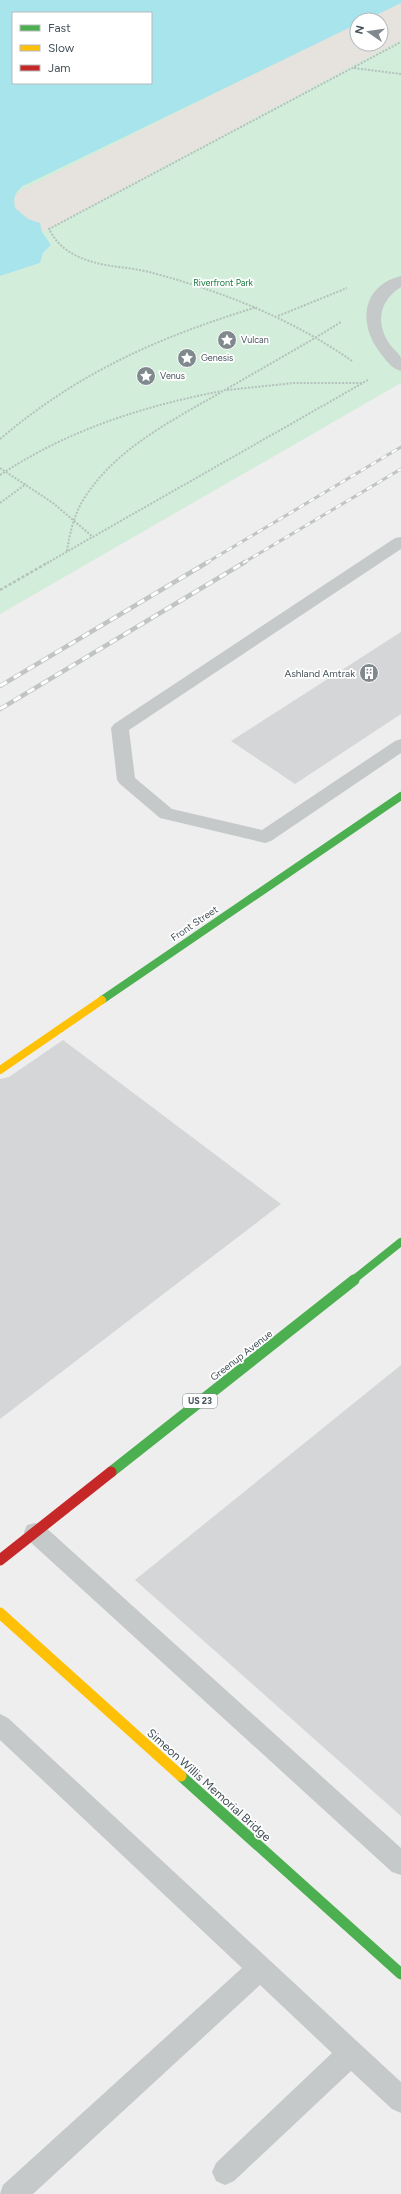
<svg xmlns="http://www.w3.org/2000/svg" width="401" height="2194" font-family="Figtree,sans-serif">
<rect width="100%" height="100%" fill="#eee"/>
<!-- green -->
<path fill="#d2edda" d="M 401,3 L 401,383 L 0,614 L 0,276 L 40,263 L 43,253 L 51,245 L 44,237 L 40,227 L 13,200 L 15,193 L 33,179 L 357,24 L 357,44 L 381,44 L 381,20 Z"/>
<!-- sand -->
<path fill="#e6e2dd" d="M 401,0 L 401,40 L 42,232 L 0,209 L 0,201 L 357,22 L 357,44 L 381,44 L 381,20 L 361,20 Z"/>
<!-- water -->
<path fill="#a7e4eb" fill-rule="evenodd" d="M 0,0 L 401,0 L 401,3 L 366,20 L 357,20 L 357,24 L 23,186 C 15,193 13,197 15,208 L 28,219 L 40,223 L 42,232 L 51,245 L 43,253 L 40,263 L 0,276 ZM 13,13 L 151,13 L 151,83 L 13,83 Z"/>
<!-- building -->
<path fill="#d4d6d7" d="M 401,632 L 401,714 L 295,784 L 231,741 Z
M 63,1040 L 281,1204 L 0,1419 L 0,1079 L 9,1077 Z
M 401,1365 L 401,1816 L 135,1580 Z"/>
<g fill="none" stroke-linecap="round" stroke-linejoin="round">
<!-- path-far1 -->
<path stroke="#b4c1bc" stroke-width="2" stroke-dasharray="2 1.5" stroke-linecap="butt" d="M 354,68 L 401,74
M 278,316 L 347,288
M 352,361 C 292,319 224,292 153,273 C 128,266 101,268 77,256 C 64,250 55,241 49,229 L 401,42
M 227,390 L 294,383 L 362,383
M 0,439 C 79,372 159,337 257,307
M 0,468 L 53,503 L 93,537
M 0,475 C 68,430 143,406 222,391
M 0,503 L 26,484
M 67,551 C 70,531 75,511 87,494 C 118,448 171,421 218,394 C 259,370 301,347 341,322
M 47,563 L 368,380"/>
<!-- path -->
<path stroke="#b4c1bc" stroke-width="2.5" stroke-dasharray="3 2" stroke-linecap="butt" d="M 0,590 L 49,562"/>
<!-- lane -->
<path fill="#c5c9ca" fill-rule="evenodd" d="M 401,276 L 401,287 C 380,300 375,322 389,343 C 392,348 399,353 401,358 C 401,361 401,367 401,371 C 393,369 387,362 382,355 C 358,327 360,286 401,276 Z
M 401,537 L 401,549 L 129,730 L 135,778 L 172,809 L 262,830 L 395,741 L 401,739 L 401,753 L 271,841 L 265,843 L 160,818 L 120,784 L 117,780 L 111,728 L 114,724 L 395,538 Z
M 35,1523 L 43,1525 L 401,1848 L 401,1875 L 392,1872 L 27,1539 L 24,1532 L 27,1525 Z
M 0,1714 L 8,1718 L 401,2082 L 401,2113 L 392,2109 L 351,2071 L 234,2181 L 225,2185 L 216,2181 L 212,2172 L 216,2163 L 332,2053 L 260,1985 L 33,2194 L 0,2194 L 3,2185 L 242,1968 L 0,1740 Z"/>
<!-- fast-far1 -->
<path stroke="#4caf50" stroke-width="8" d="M 102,1000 L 401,796
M 352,1281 L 401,1242"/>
<!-- fast -->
<path stroke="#4caf50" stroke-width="11" d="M 111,1472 L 354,1280
M 181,1776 L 401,1974"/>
<!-- slow-far1 -->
<path stroke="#ffc107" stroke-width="8" d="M 0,1070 L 102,1000"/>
<!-- slow -->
<path stroke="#ffc107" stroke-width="11" d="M 0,1613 L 181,1776"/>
<!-- jam -->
<path stroke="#c62828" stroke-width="11" d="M 0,1560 L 111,1472"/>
<defs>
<path id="rail-far1" d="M 206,563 L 401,447
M 243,563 L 401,469"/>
<path id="rail" d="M 0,686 L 208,562
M 0,709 L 245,562"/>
</defs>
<!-- rail-far1 casing -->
<use href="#rail-far1" stroke="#c1c4c4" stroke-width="3"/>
<!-- rail casing -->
<use href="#rail" stroke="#c1c4c4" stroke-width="4.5"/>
<!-- rail-far1 -->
<use href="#rail-far1" stroke="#fff" stroke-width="2" stroke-dasharray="6" stroke-linecap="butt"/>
<!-- rail -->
<use href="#rail" stroke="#fff" stroke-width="3" stroke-dasharray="8" stroke-linecap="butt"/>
</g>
<!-- icons -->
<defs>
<symbol id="sight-disc" viewBox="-11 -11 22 22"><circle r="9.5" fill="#80898e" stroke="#fff"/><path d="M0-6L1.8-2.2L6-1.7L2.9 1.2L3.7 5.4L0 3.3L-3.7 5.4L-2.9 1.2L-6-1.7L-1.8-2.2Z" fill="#fff"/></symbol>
<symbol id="building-disc" viewBox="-11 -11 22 22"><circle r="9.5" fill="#80898e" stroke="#fff"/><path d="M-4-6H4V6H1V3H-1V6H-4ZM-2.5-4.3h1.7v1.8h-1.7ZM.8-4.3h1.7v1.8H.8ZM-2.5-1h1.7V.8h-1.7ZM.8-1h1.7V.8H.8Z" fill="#fff"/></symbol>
</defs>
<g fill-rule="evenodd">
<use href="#sight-disc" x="216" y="329" width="22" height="22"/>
<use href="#sight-disc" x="176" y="347" width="22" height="22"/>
<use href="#sight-disc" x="135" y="365" width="22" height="22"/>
<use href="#building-disc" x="358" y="662" width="22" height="22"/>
</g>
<g text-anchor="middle" stroke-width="3.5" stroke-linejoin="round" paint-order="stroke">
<!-- far-park labels -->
<g font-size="9" fill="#18793e" stroke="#fff">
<text x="223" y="286">Riverfront Park</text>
</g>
<!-- far-poi labels -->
<g font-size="9" fill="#45525a" stroke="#fff" text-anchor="start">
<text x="241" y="343">Vulcan</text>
<text x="201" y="361">Genesis</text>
<text x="160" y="379">Venus</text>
</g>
<!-- shield labels -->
<rect fill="#fff" stroke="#7d868c" stroke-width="1" x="183" y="1394" width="34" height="14" rx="3"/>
<g font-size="9" font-weight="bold" fill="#45525a">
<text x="200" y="1404">US 23</text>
</g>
<!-- poi labels -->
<g font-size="10" fill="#45525a" stroke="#fff" text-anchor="end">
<text x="355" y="677">Ashland Amtrak</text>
</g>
<!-- street labels -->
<g font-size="10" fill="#45525a" stroke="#fff">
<text transform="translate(194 923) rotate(-34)" y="4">Front Street</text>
<text transform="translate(241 1355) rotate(-38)" y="4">Greenup Avenue</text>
</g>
<!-- near-street labels -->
<g font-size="12" fill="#45525a" stroke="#fff">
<text transform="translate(209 1785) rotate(42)" y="4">Simeon Willis Memorial Bridge</text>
</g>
</g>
<!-- legend -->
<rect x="12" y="12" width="140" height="72" fill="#ffffff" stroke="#b5babd"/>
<rect x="20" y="25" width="20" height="6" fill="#4caf50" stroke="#b5babd"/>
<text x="48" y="32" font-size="12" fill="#45525a">Fast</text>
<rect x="20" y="45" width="20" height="6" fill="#ffc107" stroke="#b5babd"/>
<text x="48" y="52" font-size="12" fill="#45525a">Slow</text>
<rect x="20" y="65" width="20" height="6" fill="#c62828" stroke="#b5babd"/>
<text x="48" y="72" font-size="12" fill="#45525a">Jam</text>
<!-- north arrow -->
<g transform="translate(369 32) rotate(283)"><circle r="19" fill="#ffffff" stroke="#b5babd"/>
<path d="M0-3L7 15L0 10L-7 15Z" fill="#80898e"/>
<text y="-6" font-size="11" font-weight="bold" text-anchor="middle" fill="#45525a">N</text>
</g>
</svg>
